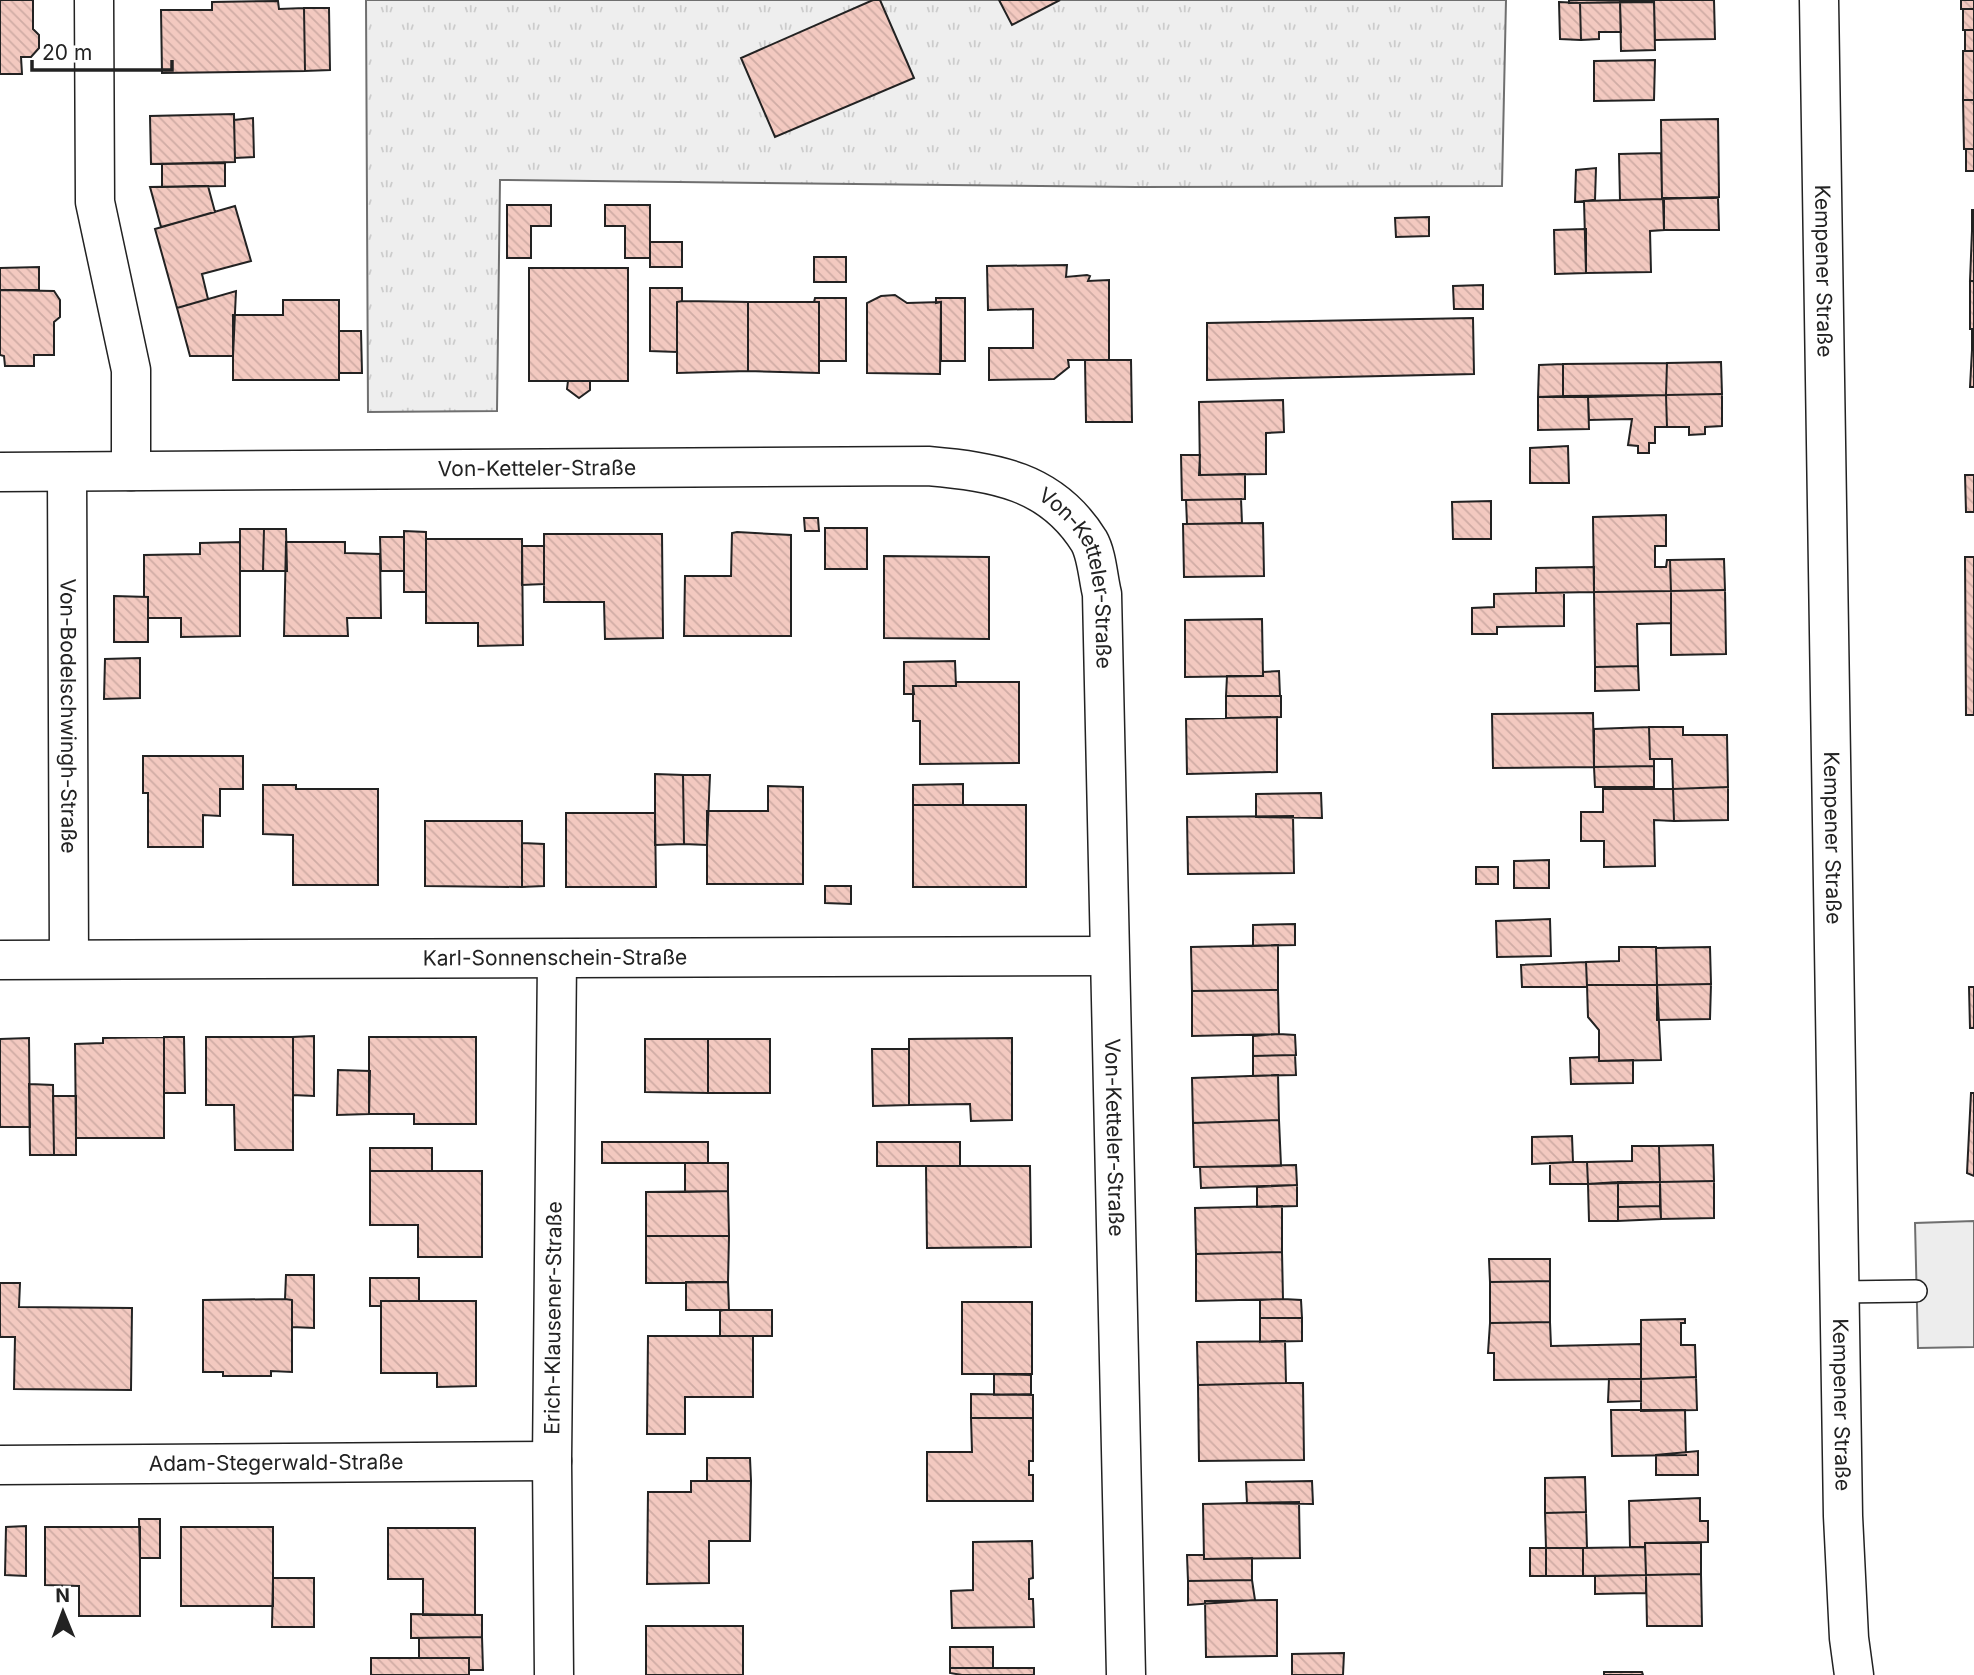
<svg xmlns="http://www.w3.org/2000/svg" width="1974" height="1675" font-family="Inter,sans-serif">
<defs>
<pattern id="grass-tufts" width="24" height="20" patternUnits="userSpaceOnUse" patternTransform="scale(1.75)"><rect width="24" height="20" fill="#eee"/><path d="M3 7l-1-3M5 7V3M7 7l1-3M15 17l-1-3M17 17v-4M19 17l1-3" fill="none" stroke="#ccc"/></pattern>
<pattern id="building-back-hatch" width="6" height="6" patternUnits="userSpaceOnUse" patternTransform="scale(1.75)"><rect width="6" height="6" fill="#f3c9c0"/><path d="M-1 5l2 2M0 0l6 6M5-1l2 2" fill="none" stroke="#d0aca5"/></pattern>
</defs>
<rect width="100%" height="100%" fill="#fff"/>
<!-- grass -->
<path fill="url(#grass-tufts)" stroke="#6f6f6f" stroke-width="2" d="M 366,0 L 1506,0 L 1502,186 L 1137,187 L 500,180 L 497,411 L 368,412 Z"/>
<!-- parking -->
<path fill="#ededed" stroke="#6f6f6f" stroke-width="2" d="M 1974,1221 L 1974,1347 L 1918,1348 L 1915,1223 Z"/>
<!-- building -->
<path fill="url(#building-back-hatch)" stroke="#222" stroke-width="2" d="M 0,0 L 33,0 L 33,29 L 39,35 L 39,48 L 31,57 L 21,57 L 22,74 L 0,74 Z
M 873,0 L 880,0 L 914,78 L 775,137 L 741,58 Z
M 999,0 L 1060,0 L 1012,25 Z
M 1569,0 L 1654,0 L 1654,2 L 1569,3 Z
M 1654,0 L 1714,0 L 1715,39 L 1655,40 Z
M 1961,0 L 1974,0 L 1974,9 L 1961,9 Z
M 278,1 L 279,9 L 304,8 L 305,71 L 162,73 L 161,10 L 212,10 L 212,2 Z
M 1559,2 L 1580,3 L 1581,40 L 1560,39 Z
M 1620,2 L 1621,32 L 1599,32 L 1599,39 L 1581,40 L 1580,3 Z
M 1620,2 L 1654,2 L 1655,50 L 1621,51 Z
M 304,8 L 329,8 L 330,70 L 305,71 Z
M 1963,9 L 1974,9 L 1974,30 L 1963,30 Z
M 1965,30 L 1974,30 L 1974,51 L 1965,51 Z
M 1963,51 L 1974,51 L 1974,100 L 1963,100 Z
M 1655,60 L 1654,100 L 1594,101 L 1594,61 Z
M 1963,100 L 1974,100 L 1974,149 L 1964,149 Z
M 234,114 L 235,162 L 151,164 L 150,116 Z
M 253,118 L 254,157 L 235,158 L 234,120 Z
M 1718,119 L 1719,197 L 1662,199 L 1661,120 Z
M 1966,149 L 1974,149 L 1974,171 L 1966,171 Z
M 1661,153 L 1662,199 L 1620,200 L 1619,154 Z
M 225,163 L 225,186 L 162,187 L 162,164 Z
M 1596,168 L 1595,200 L 1575,202 L 1576,170 Z
M 208,186 L 215,212 L 161,227 L 150,187 Z
M 1663,198 L 1718,198 L 1719,230 L 1664,230 Z
M 1664,199 L 1664,230 L 1650,231 L 1651,272 L 1586,273 L 1584,201 Z
M 507,205 L 551,205 L 551,226 L 531,226 L 531,258 L 507,258 Z
M 605,205 L 650,205 L 650,258 L 625,258 L 625,226 L 605,226 Z
M 235,206 L 251,261 L 202,274 L 208,299 L 177,308 L 155,229 Z
M 1972,210 L 1974,210 L 1974,231 L 1972,231 Z
M 1429,217 L 1429,236 L 1396,237 L 1395,218 Z
M 1586,229 L 1586,273 L 1555,274 L 1554,230 Z
M 1972,231 L 1974,231 L 1974,281 L 1970,281 Z
M 650,242 L 682,242 L 682,267 L 650,267 Z
M 814,257 L 846,257 L 846,282 L 814,282 Z
M 1067,265 L 1066,277 L 1087,275 L 1090,276 L 1088,281 L 1109,280 L 1109,360 L 1068,360 L 1069,367 L 1054,379 L 989,380 L 989,348 L 1033,348 L 1033,309 L 988,310 L 987,266 Z
M 39,267 L 39,290 L 0,290 L 0,268 Z
M 529,268 L 628,268 L 628,381 L 529,381 Z
M 1970,281 L 1974,281 L 1974,329 L 1970,329 Z
M 1483,285 L 1483,309 L 1454,309 L 1453,286 Z
M 650,288 L 682,288 L 682,301 L 677,302 L 677,352 L 650,351 Z
M 0,290 L 54,291 L 60,300 L 60,317 L 54,322 L 54,355 L 34,355 L 34,366 L 5,366 L 4,356 L 0,355 Z
M 236,291 L 233,356 L 190,356 L 177,308 Z
M 895,295 L 907,303 L 941,302 L 940,374 L 867,373 L 867,303 L 881,296 Z
M 815,298 L 846,298 L 846,361 L 819,361 L 819,302 L 814,302 Z
M 936,298 L 965,298 L 965,361 L 941,361 L 941,302 L 936,303 Z
M 283,300 L 339,300 L 339,380 L 233,380 L 233,315 L 283,315 Z
M 682,301 L 748,302 L 748,371 L 677,373 L 677,302 Z
M 748,302 L 819,302 L 819,373 L 748,371 Z
M 1473,318 L 1474,374 L 1207,380 L 1207,323 Z
M 1972,329 L 1974,329 L 1974,350 L 1972,350 Z
M 339,331 L 361,331 L 362,373 L 339,373 Z
M 1972,350 L 1974,350 L 1974,387 L 1970,387 Z
M 1085,360 L 1131,360 L 1132,422 L 1086,422 Z
M 1721,362 L 1722,394 L 1666,395 L 1667,363 Z
M 1667,363 L 1666,395 L 1563,396 L 1563,364 Z
M 1563,364 L 1563,396 L 1538,397 L 1539,365 Z
M 568,381 L 590,381 L 590,390 L 579,398 L 567,389 Z
M 1722,394 L 1722,426 L 1705,427 L 1705,434 L 1689,435 L 1689,427 L 1667,427 L 1666,395 Z
M 1666,395 L 1667,427 L 1655,427 L 1655,443 L 1649,443 L 1649,453 L 1638,453 L 1638,446 L 1628,445 L 1632,419 L 1589,420 L 1588,397 Z
M 1538,397 L 1588,397 L 1589,429 L 1538,430 Z
M 1283,400 L 1284,432 L 1266,433 L 1266,474 L 1200,475 L 1199,402 Z
M 1568,446 L 1569,483 L 1530,483 L 1530,448 Z
M 1181,455 L 1200,455 L 1199,475 L 1245,474 L 1245,499 L 1182,500 Z
M 1965,475 L 1974,475 L 1974,512 L 1966,512 Z
M 1241,499 L 1242,523 L 1187,524 L 1186,500 Z
M 1491,501 L 1491,539 L 1453,539 L 1452,502 Z
M 1666,515 L 1666,546 L 1655,546 L 1655,567 L 1666,567 L 1667,560 L 1670,560 L 1671,591 L 1594,592 L 1593,517 Z
M 804,518 L 818,518 L 819,531 L 805,531 Z
M 1263,523 L 1264,576 L 1184,577 L 1183,524 Z
M 825,528 L 867,528 L 867,569 L 825,569 Z
M 240,529 L 264,529 L 263,571 L 240,571 Z
M 264,529 L 286,529 L 287,571 L 263,571 Z
M 404,531 L 426,532 L 426,592 L 404,592 Z
M 737,532 L 791,535 L 791,636 L 684,636 L 685,576 L 731,576 L 732,533 Z
M 544,534 L 662,534 L 663,638 L 605,639 L 604,602 L 544,602 Z
M 380,537 L 404,537 L 404,571 L 381,571 Z
M 426,539 L 522,539 L 523,645 L 478,646 L 478,623 L 426,623 Z
M 240,542 L 240,636 L 181,637 L 181,618 L 148,618 L 148,597 L 144,597 L 144,555 L 200,554 L 200,543 Z
M 286,542 L 345,542 L 345,553 L 380,554 L 381,618 L 347,618 L 348,636 L 284,636 Z
M 522,546 L 544,546 L 544,584 L 522,585 Z
M 884,556 L 989,557 L 989,639 L 884,638 Z
M 1965,557 L 1974,557 L 1974,715 L 1966,715 Z
M 1724,559 L 1725,590 L 1671,591 L 1670,560 Z
M 1594,567 L 1594,592 L 1536,593 L 1536,568 Z
M 1725,590 L 1726,654 L 1671,655 L 1671,591 Z
M 1671,591 L 1671,623 L 1637,624 L 1638,666 L 1595,667 L 1594,592 Z
M 1536,593 L 1564,593 L 1564,626 L 1497,627 L 1497,634 L 1472,634 L 1472,608 L 1494,607 L 1494,594 Z
M 114,596 L 148,597 L 148,642 L 114,642 Z
M 1262,619 L 1263,676 L 1185,677 L 1185,620 Z
M 140,658 L 140,698 L 104,699 L 105,659 Z
M 955,661 L 956,686 L 913,686 L 914,694 L 904,694 L 904,662 Z
M 1638,666 L 1639,690 L 1595,691 L 1595,667 Z
M 1279,671 L 1280,696 L 1226,696 L 1227,676 L 1263,676 L 1263,672 Z
M 956,682 L 1019,682 L 1019,763 L 920,764 L 920,721 L 913,721 L 913,686 L 956,686 Z
M 1226,696 L 1281,696 L 1281,717 L 1226,718 Z
M 1593,713 L 1594,767 L 1493,768 L 1492,714 Z
M 1277,717 L 1277,772 L 1187,774 L 1186,719 Z
M 1649,727 L 1683,727 L 1683,735 L 1727,735 L 1728,787 L 1673,789 L 1672,759 L 1650,759 Z
M 1649,727 L 1650,759 L 1654,759 L 1654,766 L 1594,767 L 1594,729 Z
M 143,756 L 243,756 L 243,789 L 220,789 L 220,816 L 203,815 L 203,847 L 148,847 L 148,793 L 143,793 Z
M 1654,766 L 1654,787 L 1595,787 L 1594,767 Z
M 655,774 L 683,775 L 684,844 L 655,845 Z
M 683,775 L 710,775 L 707,845 L 684,844 Z
M 963,784 L 963,805 L 913,805 L 913,785 Z
M 263,785 L 296,785 L 296,789 L 378,789 L 378,885 L 293,885 L 293,835 L 263,834 Z
M 768,786 L 803,787 L 803,884 L 707,884 L 707,811 L 768,811 Z
M 1728,787 L 1728,820 L 1674,821 L 1673,789 Z
M 1603,789 L 1673,789 L 1674,821 L 1654,820 L 1655,866 L 1604,867 L 1604,841 L 1581,841 L 1581,812 L 1603,812 Z
M 1321,793 L 1322,818 L 1256,817 L 1256,794 Z
M 913,805 L 1026,805 L 1026,887 L 913,887 Z
M 566,813 L 655,813 L 656,887 L 566,887 Z
M 1293,816 L 1294,873 L 1188,874 L 1187,817 Z
M 425,821 L 522,821 L 522,887 L 425,886 Z
M 522,843 L 544,844 L 544,886 L 522,887 Z
M 1549,860 L 1549,888 L 1514,888 L 1514,861 Z
M 1476,867 L 1498,867 L 1498,884 L 1476,884 Z
M 825,886 L 851,886 L 851,904 L 825,903 Z
M 1550,919 L 1551,956 L 1497,957 L 1496,921 Z
M 1295,924 L 1295,945 L 1253,946 L 1253,925 Z
M 1278,945 L 1278,990 L 1192,991 L 1191,947 Z
M 1619,947 L 1656,947 L 1657,985 L 1587,985 L 1586,962 L 1619,961 Z
M 1710,947 L 1711,984 L 1657,985 L 1656,948 Z
M 1586,962 L 1587,987 L 1522,987 L 1521,965 Z
M 1711,984 L 1710,1019 L 1657,1020 L 1657,985 Z
M 1587,985 L 1657,985 L 1661,1060 L 1599,1061 L 1599,1030 L 1588,1017 Z
M 1969,987 L 1974,987 L 1974,1028 L 1970,1028 Z
M 1278,990 L 1279,1034 L 1192,1036 L 1192,991 Z
M 1279,1034 L 1295,1035 L 1296,1055 L 1253,1056 L 1253,1036 Z
M 314,1036 L 314,1096 L 293,1095 L 293,1037 Z
M 164,1037 L 164,1138 L 76,1138 L 75,1044 L 103,1043 L 103,1038 Z
M 164,1037 L 184,1037 L 185,1093 L 164,1093 Z
M 206,1037 L 293,1037 L 293,1150 L 235,1150 L 234,1105 L 206,1105 Z
M 369,1037 L 476,1037 L 476,1124 L 414,1124 L 414,1114 L 369,1114 Z
M 29,1038 L 30,1127 L 0,1127 L 0,1039 Z
M 1012,1038 L 1012,1120 L 971,1121 L 970,1104 L 909,1105 L 909,1039 Z
M 645,1039 L 708,1039 L 708,1093 L 645,1092 Z
M 708,1039 L 770,1039 L 770,1093 L 708,1093 Z
M 872,1049 L 909,1049 L 909,1105 L 873,1106 Z
M 1295,1055 L 1296,1075 L 1253,1076 L 1253,1056 Z
M 1599,1057 L 1599,1061 L 1633,1060 L 1633,1083 L 1571,1084 L 1570,1058 Z
M 338,1070 L 370,1071 L 369,1114 L 337,1115 Z
M 1278,1075 L 1279,1120 L 1193,1123 L 1192,1078 Z
M 29,1084 L 53,1085 L 54,1155 L 30,1155 Z
M 1971,1093 L 1974,1093 L 1974,1176 L 1967,1173 Z
M 53,1096 L 76,1096 L 76,1155 L 54,1155 Z
M 1279,1120 L 1281,1166 L 1194,1167 L 1193,1123 Z
M 1572,1136 L 1573,1162 L 1532,1164 L 1532,1137 Z
M 602,1142 L 708,1142 L 708,1163 L 602,1163 Z
M 877,1142 L 960,1142 L 960,1166 L 877,1166 Z
M 1713,1145 L 1714,1181 L 1660,1182 L 1659,1146 Z
M 1632,1146 L 1659,1146 L 1660,1182 L 1588,1184 L 1587,1162 L 1632,1161 Z
M 370,1148 L 432,1148 L 432,1171 L 370,1171 Z
M 1573,1162 L 1587,1162 L 1588,1184 L 1550,1184 L 1550,1163 Z
M 685,1163 L 728,1163 L 728,1191 L 685,1192 Z
M 1296,1165 L 1297,1185 L 1201,1188 L 1200,1167 Z
M 926,1166 L 1030,1166 L 1031,1247 L 927,1248 Z
M 370,1171 L 482,1171 L 482,1257 L 418,1257 L 418,1225 L 370,1225 Z
M 1714,1181 L 1714,1218 L 1661,1219 L 1660,1182 Z
M 1618,1182 L 1660,1182 L 1660,1206 L 1618,1207 Z
M 1618,1182 L 1618,1221 L 1589,1221 L 1588,1184 Z
M 1297,1185 L 1297,1206 L 1257,1207 L 1257,1187 Z
M 728,1191 L 729,1236 L 646,1236 L 646,1192 Z
M 1282,1206 L 1282,1252 L 1196,1254 L 1195,1208 Z
M 1660,1206 L 1661,1219 L 1618,1221 L 1618,1207 Z
M 646,1236 L 729,1236 L 728,1282 L 646,1283 Z
M 1282,1252 L 1283,1299 L 1196,1301 L 1196,1254 Z
M 1489,1259 L 1550,1259 L 1550,1281 L 1490,1282 Z
M 286,1275 L 314,1275 L 314,1328 L 292,1327 L 292,1300 L 285,1299 Z
M 370,1278 L 419,1278 L 419,1301 L 381,1301 L 381,1306 L 370,1306 Z
M 1550,1281 L 1550,1322 L 1490,1323 L 1490,1282 Z
M 686,1282 L 728,1282 L 729,1310 L 686,1310 Z
M 0,1283 L 20,1283 L 19,1307 L 132,1308 L 131,1390 L 14,1389 L 15,1337 L 0,1337 Z
M 285,1299 L 292,1300 L 292,1372 L 271,1371 L 271,1376 L 223,1376 L 223,1372 L 203,1372 L 203,1300 Z
M 1283,1299 L 1301,1300 L 1302,1318 L 1260,1318 L 1260,1300 Z
M 381,1301 L 476,1301 L 476,1386 L 437,1387 L 437,1373 L 381,1373 Z
M 962,1302 L 1032,1302 L 1032,1374 L 962,1374 Z
M 723,1310 L 772,1310 L 772,1336 L 720,1336 L 720,1311 Z
M 1260,1318 L 1302,1318 L 1302,1341 L 1260,1342 Z
M 1685,1319 L 1685,1323 L 1681,1323 L 1681,1345 L 1695,1345 L 1696,1377 L 1641,1379 L 1641,1320 Z
M 1550,1322 L 1551,1346 L 1641,1344 L 1641,1379 L 1494,1380 L 1494,1353 L 1488,1353 L 1490,1323 Z
M 648,1336 L 753,1336 L 753,1397 L 685,1397 L 685,1434 L 647,1434 Z
M 1285,1341 L 1286,1383 L 1198,1385 L 1197,1342 Z
M 994,1374 L 1031,1375 L 1031,1394 L 994,1395 Z
M 1696,1377 L 1697,1410 L 1641,1411 L 1641,1379 Z
M 1609,1379 L 1641,1379 L 1641,1401 L 1608,1402 Z
M 1286,1383 L 1303,1383 L 1304,1460 L 1199,1461 L 1198,1385 Z
M 971,1394 L 1033,1395 L 1033,1418 L 971,1418 Z
M 1611,1410 L 1685,1410 L 1686,1455 L 1612,1456 Z
M 971,1418 L 1033,1418 L 1033,1461 L 1029,1461 L 1029,1475 L 1033,1475 L 1033,1501 L 927,1501 L 927,1452 L 972,1452 Z
M 1698,1451 L 1698,1475 L 1656,1475 L 1656,1455 Z
M 707,1458 L 750,1458 L 751,1481 L 707,1481 Z
M 1585,1477 L 1586,1512 L 1545,1513 L 1545,1478 Z
M 691,1481 L 751,1481 L 750,1541 L 709,1541 L 709,1583 L 647,1584 L 648,1492 L 691,1492 Z
M 1312,1481 L 1313,1504 L 1247,1503 L 1246,1482 Z
M 1700,1498 L 1700,1521 L 1708,1521 L 1708,1542 L 1645,1543 L 1645,1547 L 1630,1547 L 1629,1501 Z
M 1299,1502 L 1300,1558 L 1204,1559 L 1203,1504 Z
M 1586,1512 L 1587,1548 L 1546,1548 L 1545,1513 Z
M 139,1519 L 160,1519 L 160,1558 L 140,1558 Z
M 26,1526 L 26,1576 L 5,1575 L 6,1527 Z
M 45,1527 L 140,1527 L 140,1616 L 79,1616 L 79,1586 L 45,1585 Z
M 181,1527 L 273,1527 L 273,1606 L 181,1606 Z
M 388,1528 L 475,1528 L 475,1615 L 423,1615 L 423,1579 L 388,1579 Z
M 1032,1541 L 1033,1578 L 1029,1579 L 1029,1599 L 1033,1599 L 1034,1627 L 952,1628 L 951,1591 L 973,1590 L 973,1542 Z
M 1645,1543 L 1701,1543 L 1701,1574 L 1646,1575 Z
M 1645,1547 L 1646,1575 L 1583,1576 L 1583,1548 Z
M 1530,1548 L 1546,1548 L 1546,1576 L 1530,1576 Z
M 1546,1548 L 1583,1548 L 1583,1576 L 1546,1576 Z
M 1187,1555 L 1204,1555 L 1204,1559 L 1252,1558 L 1252,1580 L 1188,1581 Z
M 1701,1574 L 1702,1626 L 1647,1626 L 1646,1575 Z
M 1646,1575 L 1646,1593 L 1595,1594 L 1595,1576 Z
M 273,1578 L 314,1578 L 314,1627 L 272,1627 Z
M 1252,1580 L 1255,1600 L 1188,1605 L 1188,1581 Z
M 1277,1600 L 1277,1656 L 1206,1657 L 1205,1601 Z
M 411,1614 L 482,1615 L 482,1637 L 411,1638 Z
M 646,1626 L 743,1626 L 743,1675 L 646,1675 Z
M 482,1637 L 483,1670 L 469,1670 L 469,1658 L 419,1658 L 419,1638 Z
M 950,1647 L 993,1647 L 993,1668 L 950,1668 Z
M 1344,1653 L 1343,1675 L 1292,1675 L 1292,1654 Z
M 371,1658 L 469,1658 L 469,1675 L 371,1675 Z
M 950,1668 L 1034,1668 L 1034,1675 L 962,1675 L 950,1673 Z
M 1604,1672 L 1642,1672 L 1643,1675 L 1604,1675 Z"/>
<g fill="none" stroke-linecap="round" stroke-linejoin="round">
<defs>
<path id="service" d="M 1840,1292 L 1916,1291"/>
<g id="minor">
<path d="M 94,0 L 95,202 L 131,370 L 131,471"/>
<path id="s1" d="M 0,472 L 928,466 C 994,472 1051,480 1089,541 C 1097,555 1098,578 1102,594 L 1126,1675"/>
<path id="s2" d="M 67,473 L 69,959"/>
<path id="s3" d="M 0,960 L 1108,956"/>
<path id="s4" d="M 0,1465 L 552,1461"/>
<path id="s5" d="M 554,1675 L 552,1461 L 557,960"/>
</g>
<g id="primary">
<path id="s6" d="M 1819,0 L 1843,1516 L 1849,1638 L 1854,1675"/>
</g>
</defs>
<!-- service casing -->
<use href="#service" stroke="#222" stroke-width="24"/>
<!-- minor casing -->
<use href="#minor" stroke="#222" stroke-width="41"/>
<!-- primary casing -->
<use href="#primary" stroke="#222" stroke-width="41"/>
<!-- service -->
<use href="#service" stroke="#fff" stroke-width="21"/>
<!-- minor -->
<use href="#minor" stroke="#fff" stroke-width="38"/>
<!-- primary -->
<use href="#primary" stroke="#fff" stroke-width="38"/>
</g>
<g text-anchor="middle" stroke-width="5" stroke-linejoin="round" paint-order="stroke">
<!-- street labels -->
<g font-size="21" fill="#222" stroke="#fff">
<text dy="7" stroke="none"><textPath href="#s6" startOffset="271">Kempener Straße</textPath></text>
<text dy="7" stroke="none"><textPath href="#s1" startOffset="537">Von-Ketteler-Straße</textPath></text>
<text dy="7" stroke="none"><textPath href="#s1" startOffset="1144">Von-Ketteler-Straße</textPath></text>
<text dy="7" stroke="none"><textPath href="#s2" startOffset="243">Von-Bodelschwingh-Straße</textPath></text>
<text dy="7" stroke="none"><textPath href="#s6" startOffset="838">Kempener Straße</textPath></text>
<text dy="7" stroke="none"><textPath href="#s3" startOffset="555">Karl-Sonnenschein-Straße</textPath></text>
<text dy="7" stroke="none"><textPath href="#s1" startOffset="1712">Von-Ketteler-Straße</textPath></text>
<text dy="7" stroke="none"><textPath href="#s5" startOffset="357">Erich-Klausener-Straße</textPath></text>
<text dy="7" stroke="none"><textPath href="#s6" startOffset="1405">Kempener Straße</textPath></text>
<text dy="7" stroke="none"><textPath href="#s4" startOffset="276">Adam-Stegerwald-Straße</textPath></text>
</g>
</g>
<!-- north arrow -->
<g transform="translate(63 1612) rotate(359)" stroke="#ffffff" stroke-width="5" paint-order="stroke">
<path d="M0-5L12 26L0 18L-12 26Z" fill="#222222"/>
<text y="-10" font-size="19" font-weight="bold" text-anchor="middle" fill="#222222">N</text>
</g>
<!-- scale -->
<path d="M32 60v10h140v-10" fill="none" stroke="#222222" stroke-width="3.5"/>
<text x="42" y="60" font-size="21" fill="#222222" stroke="#ffffff" stroke-width="5" paint-order="stroke">20 m</text>
</svg>
